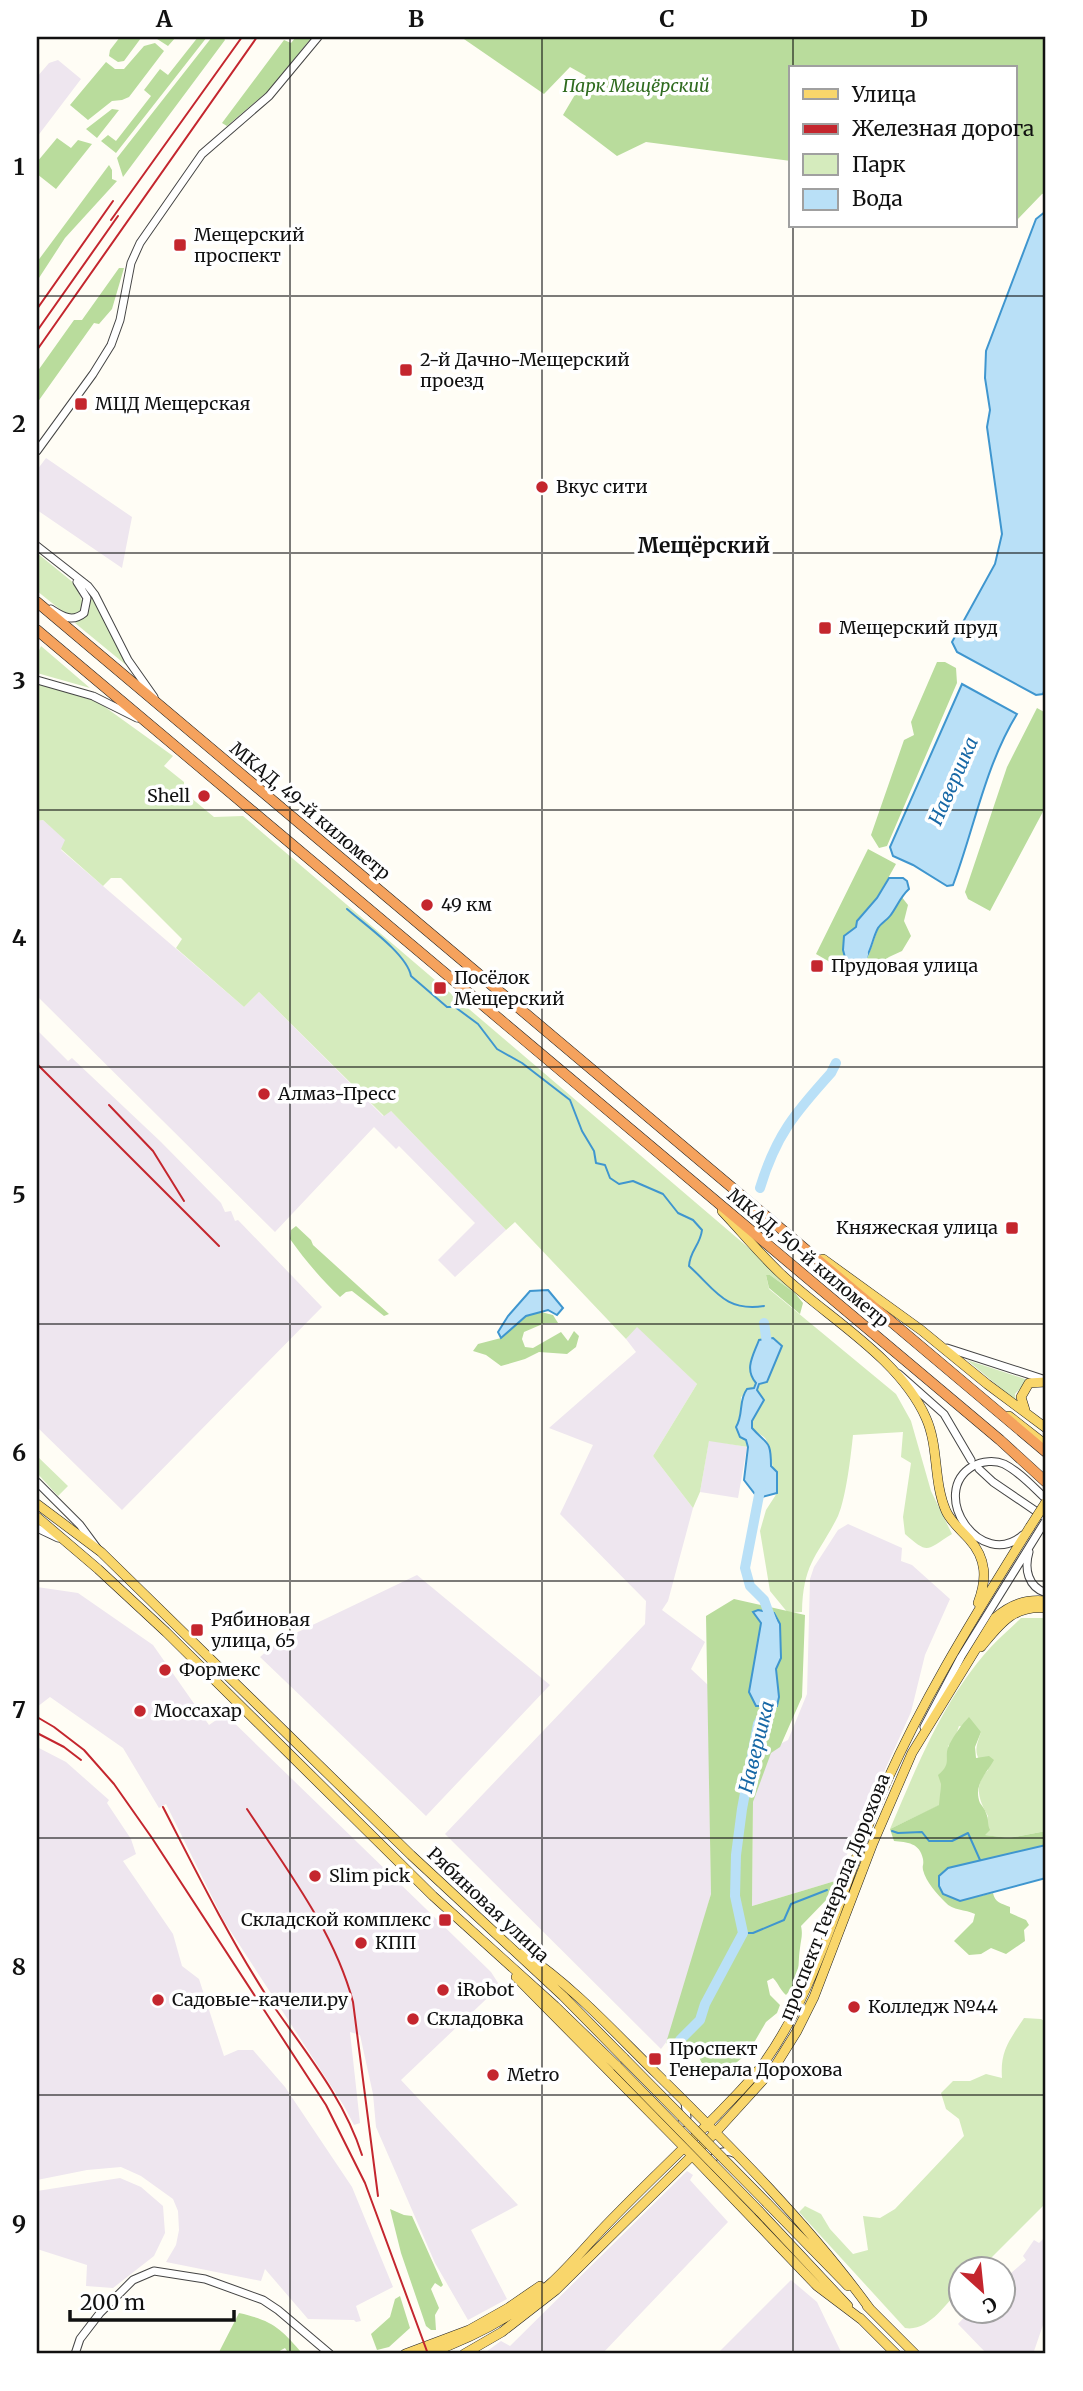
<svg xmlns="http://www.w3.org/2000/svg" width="1083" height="2391" font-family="Merriweather,serif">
<rect width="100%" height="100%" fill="#fffdf5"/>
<!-- industrial -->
<path fill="#eee6ef" d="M 58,60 L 81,79 L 37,137 L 37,77 L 49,63 Z
M 46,458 L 132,517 L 122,568 L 37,510 L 37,470 Z
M 43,820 L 66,840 L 61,850 L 244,1007 L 259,992 L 383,1116 L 390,1110 L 506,1230 L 455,1277 L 438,1260 L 475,1223 L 399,1146 L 396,1149 L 374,1127 L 275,1232 L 37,996 L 37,821 Z
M 37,1030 L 68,1061 L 72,1058 L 161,1142 L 221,1203 L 225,1212 L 231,1211 L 235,1221 L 238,1220 L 322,1307 L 122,1510 L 37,1427 Z
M 637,1326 L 697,1384 L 653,1456 L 693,1508 L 668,1601 L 662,1610 L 705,1642 L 691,1669 L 708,1685 L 711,1894 L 673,2033 L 661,2049 L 445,1834 L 645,1624 L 646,1601 L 560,1514 L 593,1445 L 549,1428 L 636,1352 L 626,1339 Z
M 709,1440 L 747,1447 L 738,1498 L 700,1492 Z
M 848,1524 L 902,1548 L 901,1561 L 912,1565 L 950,1599 L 925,1655 L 911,1712 L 835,1881 L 752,1906 L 753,1802 L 768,1750 L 788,1740 L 807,1694 L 810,1579 L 814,1567 L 838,1530 Z
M 417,1575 L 550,1685 L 426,1816 L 260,1657 L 277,1642 Z
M 37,1587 L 78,1593 L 153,1645 L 209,1725 L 225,1714 L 491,1972 L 500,1986 L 401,2080 L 518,2205 L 471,2230 L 507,2299 L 468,2320 L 435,2263 L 376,2127 L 373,2094 L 360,2035 L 350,2032 L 360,2123 L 354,2125 L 344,2106 L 224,1921 L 166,1804 L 159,1808 L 123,1748 L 50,1697 L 37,1707 Z
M 37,1747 L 66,1762 L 109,1800 L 107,1803 L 131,1839 L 136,1854 L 123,1861 L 173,1934 L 182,1966 L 199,1979 L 224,2056 L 238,2050 L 253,2050 L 285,2087 L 352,2187 L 393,2287 L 356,2306 L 361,2321 L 356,2322 L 354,2320 L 308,2319 L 265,2269 L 261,2281 L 166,2262 L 176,2245 L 179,2230 L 178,2211 L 173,2199 L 141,2176 L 121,2167 L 87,2170 L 37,2180 Z
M 687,2171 L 693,2175 L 690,2180 L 728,2222 L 602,2354 L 483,2354 L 501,2341 L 510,2346 Z
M 120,2178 L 141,2187 L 163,2206 L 165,2233 L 154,2256 L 113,2288 L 86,2286 L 87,2265 L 37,2249 L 37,2191 Z
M 1046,2236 L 1046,2325 L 1043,2325 L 1033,2354 L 987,2354 L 958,2324 L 970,2311 L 1002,2310 L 1003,2280 L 1026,2260 L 1023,2256 L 1034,2240 L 1039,2243 Z
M 791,2280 L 817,2302 L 842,2354 L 717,2354 Z"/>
<!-- green -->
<path fill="#d5ebbd" d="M 37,553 L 75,584 L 83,603 L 80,612 L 73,616 L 62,611 L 37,591 Z
M 91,595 L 126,665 L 75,623 L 89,610 Z
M 41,646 L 90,688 L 37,673 L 37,655 Z
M 37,683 L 98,702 L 173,756 L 164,766 L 184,782 L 184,792 L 214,817 L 243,816 L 757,1255 L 795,1293 L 770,1275 L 766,1275 L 769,1289 L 896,1394 L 911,1421 L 931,1491 L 952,1534 C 926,1550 929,1555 905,1534 L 903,1517 L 911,1463 L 901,1457 L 903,1432 L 853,1435 C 851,1455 846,1498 838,1516 C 818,1556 803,1562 802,1612 L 788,1613 L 770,1591 L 760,1531 L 766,1510 L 777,1493 C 774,1481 771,1445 765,1438 C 761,1434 756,1433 752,1428 L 752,1422 L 764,1400 L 757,1390 L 759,1384 L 756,1383 L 754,1388 L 741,1397 L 742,1418 L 748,1447 L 709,1441 L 700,1492 L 693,1508 L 653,1456 L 697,1384 L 637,1327 L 626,1339 L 515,1222 L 506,1230 L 391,1111 L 384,1116 L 259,992 L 244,1007 L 176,948 L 182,939 L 121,878 L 111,878 L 103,886 L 61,849 L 65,840 L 43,820 L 37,821 Z
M 967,1360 L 1028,1380 L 1015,1394 L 1016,1401 Z
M 37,1456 L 68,1486 L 58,1496 L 37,1473 Z
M 1021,1618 L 1046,1618 L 1046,1831 L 1009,1838 L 984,1835 L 988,1816 C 979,1800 973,1785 988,1770 C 974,1755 974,1752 981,1732 L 959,1726 L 955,1738 L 948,1746 L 948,1763 L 941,1784 L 940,1805 L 890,1829 C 917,1766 943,1700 990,1648 C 999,1638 1011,1628 1021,1618 Z
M 1024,2018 L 1041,2019 L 1046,2022 L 1046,2203 L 981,2268 L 960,2268 L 960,2289 C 946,2304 928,2332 905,2328 L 799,2212 L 805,2206 L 821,2214 L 830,2229 L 853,2254 L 868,2250 L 863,2216 L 880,2218 L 895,2209 L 964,2136 L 959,2119 L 946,2109 L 941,2093 L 953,2081 L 970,2081 L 986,2074 L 1002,2078 C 1000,2051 1009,2041 1024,2018 Z"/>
<!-- forest -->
<path fill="#b9dc9c" d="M 120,37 L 176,37 L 168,46 L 154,37 L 141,38 L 124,61 L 118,62 L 109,56 L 110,50 Z
M 198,37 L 207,37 L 116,153 L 101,141 L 108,135 L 116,141 L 151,96 L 144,90 L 160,69 L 168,75 Z
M 212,37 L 223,37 L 225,40 L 123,177 L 117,158 Z
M 296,37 L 312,37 L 268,91 L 227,126 L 222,123 L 284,40 L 291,43 Z
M 461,37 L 1046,37 L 1046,193 L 1042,194 L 1015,222 L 1015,68 L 791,68 L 791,161 L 646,142 L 617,156 L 563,115 L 586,76 L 570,67 L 544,94 Z
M 155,43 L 164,51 L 129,97 L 122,100 L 112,101 L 88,120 L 70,105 L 106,62 L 115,69 L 124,69 L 144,46 Z
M 112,109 L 119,110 L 97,138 L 86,129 Z
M 57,138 L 71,148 L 78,140 L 92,144 L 56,189 L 37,174 L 37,162 Z
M 109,165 L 112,170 L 112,179 L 117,181 L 65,238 L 37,281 L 37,262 Z
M 119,268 L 124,268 L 112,309 L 99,324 L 94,323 L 37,403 L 37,372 L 74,320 L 82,320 Z
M 937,662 L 945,662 L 956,668 L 957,683 L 887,846 L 879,848 L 871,835 L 904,740 L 914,735 L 911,722 Z
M 1037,708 L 1046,713 L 1046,806 L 990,911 L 968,899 L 965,892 L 1007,767 Z
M 868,849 L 896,864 L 877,898 L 857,920 L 856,927 L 844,936 L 868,957 L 879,926 L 889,917 L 901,896 L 908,905 L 904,921 L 911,936 L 902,951 L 889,957 L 858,978 L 816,954 Z
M 296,1226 L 311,1240 L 313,1245 L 389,1314 L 384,1316 L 352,1291 L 346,1292 L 340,1297 C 321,1279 305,1260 290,1239 L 291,1230 Z
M 766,1275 L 770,1275 L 795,1293 L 803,1303 L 800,1314 L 769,1288 Z
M 541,1312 L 553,1315 L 558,1323 L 545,1323 L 524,1332 L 522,1339 L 525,1347 L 533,1348 L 561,1332 L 568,1341 L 574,1331 L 579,1336 L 576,1347 L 567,1354 L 539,1352 L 525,1359 L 501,1366 L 486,1355 L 473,1351 L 478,1344 L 501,1338 L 526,1316 Z
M 734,1599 L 805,1615 L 802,1697 L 780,1747 L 771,1753 L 753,1802 L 752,1906 L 835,1881 L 832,1894 L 801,1926 C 803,1935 801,1939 800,1948 C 797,1968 802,1978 786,1995 C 780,1990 779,1984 773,1978 L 767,1981 L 770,1995 L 780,2005 L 777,2013 L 766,2022 L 748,2053 L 731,2067 L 723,2079 L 708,2077 L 699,2057 L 700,2050 L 691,2042 L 681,2052 L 666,2043 L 711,1894 L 706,1616 Z
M 969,1717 L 981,1732 L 975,1747 L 976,1758 L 989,1756 L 994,1760 C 986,1774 973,1785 980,1803 C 982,1806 985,1809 986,1813 C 989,1819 987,1824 990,1830 L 985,1835 L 1009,1838 L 1046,1831 L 1046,1845 L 948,1868 L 960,1901 L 993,1893 C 995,1903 1001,1903 1010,1907 L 1010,1913 L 1026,1920 L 1029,1925 L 1024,1930 L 1025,1941 L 1006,1954 L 991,1948 L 981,1954 L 969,1955 L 954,1941 L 973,1922 L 975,1914 C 965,1909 953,1911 945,1902 C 937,1894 926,1882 923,1870 C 922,1864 924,1866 923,1859 C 920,1843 907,1842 894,1841 L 890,1829 L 939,1805 L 941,1784 L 938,1775 C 953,1763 943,1758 949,1745 C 955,1734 961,1725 969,1717 Z
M 390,2209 L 404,2215 L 412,2216 L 443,2285 L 441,2287 L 435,2283 L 431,2289 L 439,2308 L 435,2315 L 436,2330 L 431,2330 L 426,2326 L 401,2253 Z
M 400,2296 L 410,2328 L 389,2347 L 377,2350 L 371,2334 L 390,2317 L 395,2299 Z
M 239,2313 C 274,2321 280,2328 303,2354 L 289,2354 L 285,2348 L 274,2354 L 218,2354 Z"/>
<!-- water -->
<path fill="#b9e0f7" stroke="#3f96cf" stroke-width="2" d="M 1046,211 L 1046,686 L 1043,694 L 1036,695 L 957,652 L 952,642 L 995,564 L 1002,534 L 987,427 L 990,410 L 985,378 L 986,351 L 1036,219 Z
M 962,684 L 1017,714 C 985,766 974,829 953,885 L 947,886 L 913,865 L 893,856 L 890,847 Z
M 889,878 L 903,878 L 907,881 L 909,889 C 900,897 897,907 890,916 C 886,921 881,923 878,928 C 870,943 871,962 853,968 L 847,965 L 843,950 L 844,936 L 856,927 L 857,921 L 877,898 Z
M 548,1290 L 563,1308 L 557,1315 L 548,1310 L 526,1316 L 501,1338 L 498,1332 L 508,1316 L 530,1291 Z
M 773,1338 L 782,1346 L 767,1382 L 759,1384 L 757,1390 L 764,1400 L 752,1421 L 752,1428 C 767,1445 771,1439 771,1466 L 777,1472 L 777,1493 L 758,1498 L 744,1480 L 748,1447 L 746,1440 L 740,1437 L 736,1427 C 744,1414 738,1401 747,1389 L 754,1388 L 756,1383 C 744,1369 753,1356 759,1340 Z
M 758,1610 L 774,1613 L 780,1624 L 781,1658 L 776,1669 L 779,1697 L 777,1706 L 756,1706 L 749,1692 L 761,1623 L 753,1612 Z
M 1046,1845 L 1046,1878 L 960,1901 L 943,1894 L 939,1886 L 939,1876 L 948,1868 Z"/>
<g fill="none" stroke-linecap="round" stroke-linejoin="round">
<!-- stream -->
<path stroke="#3f96cf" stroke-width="2" d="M 347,909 C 364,924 407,954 411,976 L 447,1007 L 455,1007 L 478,1024 L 497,1049 L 522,1063 L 570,1100 L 582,1131 L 594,1151 L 596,1163 L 605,1165 L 610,1178 L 619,1184 L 633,1181 L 663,1194 L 678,1213 L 693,1220 L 702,1230 C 700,1246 690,1250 689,1266 C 715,1289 724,1312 764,1306
M 892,1831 L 898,1833 L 922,1832 L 929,1841 L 952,1841 L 968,1833 L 980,1860
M 743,1933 L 753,1933 L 784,1920 L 791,1904 L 827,1890"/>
<!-- river -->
<path stroke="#b9e0f7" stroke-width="10" d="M 859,974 L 863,954
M 760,1188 C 776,1135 795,1113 831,1073 L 836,1063
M 764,1323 L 768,1350
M 761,1485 L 745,1568 L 750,1586 L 764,1600 L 772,1622
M 680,2040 L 700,2020 L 705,2004 L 743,1933 L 735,1896 L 736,1855 L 742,1809 L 758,1724 L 769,1705 L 769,1696"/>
<defs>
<path id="minor" d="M 37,451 L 93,374 L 111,345 L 120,320 L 131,263 L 140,243 L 202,154 L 269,96 L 318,37
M 37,546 L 88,586 L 95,595 L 128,660 L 154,697
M 51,609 C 62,616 72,623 84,613 L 87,598 L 77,582
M 37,680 L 93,696 L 137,718
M 947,1348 L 1046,1380
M 899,1374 L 944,1414 L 971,1460
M 979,1469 L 993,1482 L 1043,1516
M 37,1482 L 80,1525 L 97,1548
M 37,1528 L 58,1538
M 1023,1535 C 981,1572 927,1493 973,1466 C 982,1461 995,1460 1004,1464 C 1020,1472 1033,1487 1046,1499
M 1029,1552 C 1024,1569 1028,1587 1046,1593
M 924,1727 L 961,1657 L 1046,1520
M 662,2124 C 672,2130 681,2127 687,2117 L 685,2103
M 710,2166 C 713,2153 724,2148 736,2154
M 75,2354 L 80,2339 L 100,2313 L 133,2280 L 154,2271 L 205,2279 L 263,2300 L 278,2310 L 330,2354"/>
<path id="major" d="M 722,1211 C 741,1231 759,1253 780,1273 C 826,1317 899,1357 926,1418 C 939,1447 933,1481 946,1511 C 951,1522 961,1530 969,1539 C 987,1559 987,1579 978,1603
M 823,1259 L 921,1330 L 987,1384 L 1046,1428
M 1025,1410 L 1021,1397 L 1029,1383 L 1046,1382
M 1009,1416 L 1046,1445
M 37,1504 L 101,1552 L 411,1855 L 563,1996 L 624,2058
M 37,1517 L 98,1569 L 166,1632 L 433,1896 L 555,2006 L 617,2066
M 981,1647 C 1000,1624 1013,1605 1046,1608
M 523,1953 C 574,1987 615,2033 658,2075 C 733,2149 809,2225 870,2309
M 516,1977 L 684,2147 L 817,2286 L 862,2320
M 767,2203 L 848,2286
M 759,2211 L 848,2306
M 867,2306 L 915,2354
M 860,2318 L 896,2354
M 405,2354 L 469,2330 L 508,2308 L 540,2286
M 427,2354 C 472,2338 515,2317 550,2284 C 572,2264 591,2240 612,2219 C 646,2184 682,2150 717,2115 C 734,2097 752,2080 766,2060 C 818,1986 842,1887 877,1804 C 918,1706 974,1617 1030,1527
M 464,2354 L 502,2332 L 556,2290 L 715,2133 L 774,2068 L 797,2031 L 814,1997 L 873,1843 L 912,1753 L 995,1618 C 1011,1604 1026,1599 1046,1601"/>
<path id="highway" d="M 37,602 L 1046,1452
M 37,630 L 1000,1440 L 1046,1482"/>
</defs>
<!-- minor casing -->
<use href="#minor" stroke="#444" stroke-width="9"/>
<!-- major casing -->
<use href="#major" stroke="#222" stroke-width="10"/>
<!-- highway casing -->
<use href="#highway" stroke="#222" stroke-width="11"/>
<!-- minor -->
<use href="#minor" stroke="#fff" stroke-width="7"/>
<!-- major -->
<use href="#major" stroke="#f9d66b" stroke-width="9"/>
<!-- highway -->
<use href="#highway" stroke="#f5a25d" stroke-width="10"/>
<!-- rail -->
<path stroke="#c4262e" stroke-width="2" d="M 111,220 L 242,37
M 37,309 L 113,201
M 37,331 L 118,216
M 37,350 L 257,37
M 37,1064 L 219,1246
M 109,1105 L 153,1151 L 184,1201
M 37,1717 L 54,1727 L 84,1750 L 114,1784 L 152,1838 L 326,2105 L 365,2183 L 428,2354
M 37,1733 L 64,1747 L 81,1760
M 163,1807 C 196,1871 227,1934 266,1995 C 301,2047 343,2095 362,2155
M 247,1809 C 287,1870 334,1931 353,2002 L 378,2196"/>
<defs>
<path id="major-bridge" d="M 1030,1527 L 1046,1502
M 624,2058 L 767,2203
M 617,2066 L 759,2211"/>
</defs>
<!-- major-bridge casing -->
<use href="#major-bridge" stroke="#222" stroke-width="10" stroke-linecap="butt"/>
<!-- major-bridge -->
<use href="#major-bridge" stroke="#f9d66b" stroke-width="9"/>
</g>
<!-- grid -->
<path fill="none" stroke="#111" stroke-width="2" stroke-opacity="0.55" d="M 290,37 L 290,2354M 542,37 L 542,2354M 793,37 L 793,68M 793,226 L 793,2354M 37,296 L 1046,296M 37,553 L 1046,553M 37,810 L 1046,810M 37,1067 L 1046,1067M 37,1324 L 1046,1324M 37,1581 L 1046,1581M 37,1838 L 1046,1838M 37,2095 L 1046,2095"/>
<!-- markers -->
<g fill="#c4262e" stroke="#fff" stroke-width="2.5">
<rect x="173" y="238" width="14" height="14" rx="3.5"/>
<rect x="399" y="363" width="14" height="14" rx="3.5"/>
<rect x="74" y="397" width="14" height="14" rx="3.5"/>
<circle cx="542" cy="487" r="7"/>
<rect x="818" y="621" width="14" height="14" rx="3.5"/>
<circle cx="204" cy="796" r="7"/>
<circle cx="427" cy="905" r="7"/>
<rect x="810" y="959" width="14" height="14" rx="3.5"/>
<rect x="433" y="981" width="14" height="14" rx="3.5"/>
<circle cx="264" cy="1094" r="7"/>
<rect x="1005" y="1221" width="14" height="14" rx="3.5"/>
<rect x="190" y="1623" width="14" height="14" rx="3.5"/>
<circle cx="165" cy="1670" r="7"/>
<circle cx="140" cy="1711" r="7"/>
<circle cx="315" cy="1876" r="7"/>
<rect x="438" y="1913" width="14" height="14" rx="3.5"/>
<circle cx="361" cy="1943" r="7"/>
<circle cx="443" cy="1990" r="7"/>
<circle cx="158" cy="2000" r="7"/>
<circle cx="854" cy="2007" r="7"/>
<circle cx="413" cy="2019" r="7"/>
<rect x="648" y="2052" width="14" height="14" rx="3.5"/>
<circle cx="493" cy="2075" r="7"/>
</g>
<g text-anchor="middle" stroke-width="7" stroke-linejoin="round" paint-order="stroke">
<!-- park labels -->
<g font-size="18" font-style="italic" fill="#2f6b1f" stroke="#fff">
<text x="636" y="92">Парк Мещёрский</text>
</g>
<!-- poi labels -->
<g font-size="18" fill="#111" stroke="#fff" text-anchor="start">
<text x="194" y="241">Мещерский<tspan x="194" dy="21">проспект</tspan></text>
<text x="420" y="366">2-й Дачно-Мещерский<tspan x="420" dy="21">проезд</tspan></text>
<text x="95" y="410">МЦД Мещерская</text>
<text x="556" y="493">Вкус сити</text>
<text x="839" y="634">Мещерский пруд</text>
<text x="190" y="802" text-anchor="end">Shell</text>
<text x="441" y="911">49 км</text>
<text x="831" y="972">Прудовая улица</text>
<text x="454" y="984">Посёлок<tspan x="454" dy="21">Мещерский</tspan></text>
<text x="278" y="1100">Алмаз-Пресс</text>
<text x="998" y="1234" text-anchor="end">Княжеская улица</text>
<text x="211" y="1626">Рябиновая<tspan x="211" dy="21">улица, 65</tspan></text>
<text x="179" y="1676">Формекс</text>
<text x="154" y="1717">Моссахар</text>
<text x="329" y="1882">Slim pick</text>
<text x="431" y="1926" text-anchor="end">Складской комплекс</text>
<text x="375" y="1949">КПП</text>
<text x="457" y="1996">iRobot</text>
<text x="172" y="2006">Садовые-качели.ру</text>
<text x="868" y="2013">Колледж №44</text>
<text x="427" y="2025">Складовка</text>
<text x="669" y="2055">Проспект<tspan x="669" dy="21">Генерала Дорохова</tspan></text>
<text x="507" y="2081">Metro</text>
</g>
<!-- street labels -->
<g font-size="18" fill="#111" stroke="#fff">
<text transform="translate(310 811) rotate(40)" y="6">МКАД, 49-й километр</text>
<text transform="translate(808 1258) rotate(40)" y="6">МКАД, 50-й километр</text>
<text transform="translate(835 1897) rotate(-68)" y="6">проспект Генерала Дорохова</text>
<text transform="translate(488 1905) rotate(43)" y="6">Рябиновая улица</text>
</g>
<!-- water labels -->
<g font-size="19" font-style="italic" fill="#1768a6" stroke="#fff">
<text transform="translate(953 781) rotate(-66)" y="7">Навершка</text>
<text transform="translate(756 1747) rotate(-76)" y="7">Навершка</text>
</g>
<!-- quarter labels -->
<g font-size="21" font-weight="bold" fill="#111" stroke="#fff">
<text x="704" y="553">Мещёрский</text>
</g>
</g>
<!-- border -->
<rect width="1083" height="2391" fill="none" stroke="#ffffff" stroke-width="77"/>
<!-- legend -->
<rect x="789" y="66" width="228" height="161" fill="#ffffff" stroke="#a0a0a0" stroke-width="2"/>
<rect x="803" y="89" width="35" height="10" fill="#f9d66b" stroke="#a0a0a0" stroke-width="2"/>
<text x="852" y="102" font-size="21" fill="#111111">Улица</text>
<rect x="803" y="124" width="35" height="10" fill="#c4262e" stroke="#a0a0a0" stroke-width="2"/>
<text x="852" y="136" font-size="21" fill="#111111">Железная дорога</text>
<rect x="803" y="154" width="35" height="21" fill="#d5ebbd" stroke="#a0a0a0" stroke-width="2"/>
<text x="852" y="172" font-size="21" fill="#111111">Парк</text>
<rect x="803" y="189" width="35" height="21" fill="#b9e0f7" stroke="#a0a0a0" stroke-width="2"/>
<text x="852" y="206" font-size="21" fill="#111111">Вода</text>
<!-- north arrow -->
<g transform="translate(982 2290) rotate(153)"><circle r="33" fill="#ffffff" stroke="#a0a0a0" stroke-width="2"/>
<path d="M0-5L12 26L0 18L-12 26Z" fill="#c4262e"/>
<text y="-10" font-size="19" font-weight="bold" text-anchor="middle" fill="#111111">С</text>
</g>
<!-- scale -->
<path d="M70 2310v10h164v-10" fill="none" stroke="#111111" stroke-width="3.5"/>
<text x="80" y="2310" font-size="21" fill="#111111" stroke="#ffffff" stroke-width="5" paint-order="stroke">200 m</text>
<rect x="38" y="38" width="1006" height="2314" fill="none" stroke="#111" stroke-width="2.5"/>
<g font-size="23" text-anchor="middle" font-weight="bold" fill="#111">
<text x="164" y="27">A</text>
<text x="416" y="27">B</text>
<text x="667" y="27">C</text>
<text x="919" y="27">D</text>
<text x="19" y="175">1</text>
<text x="19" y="432">2</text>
<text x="19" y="689">3</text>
<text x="19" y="946">4</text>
<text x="19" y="1203">5</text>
<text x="19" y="1461">6</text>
<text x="19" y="1718">7</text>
<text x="19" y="1975">8</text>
<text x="19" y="2232">9</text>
</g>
</svg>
